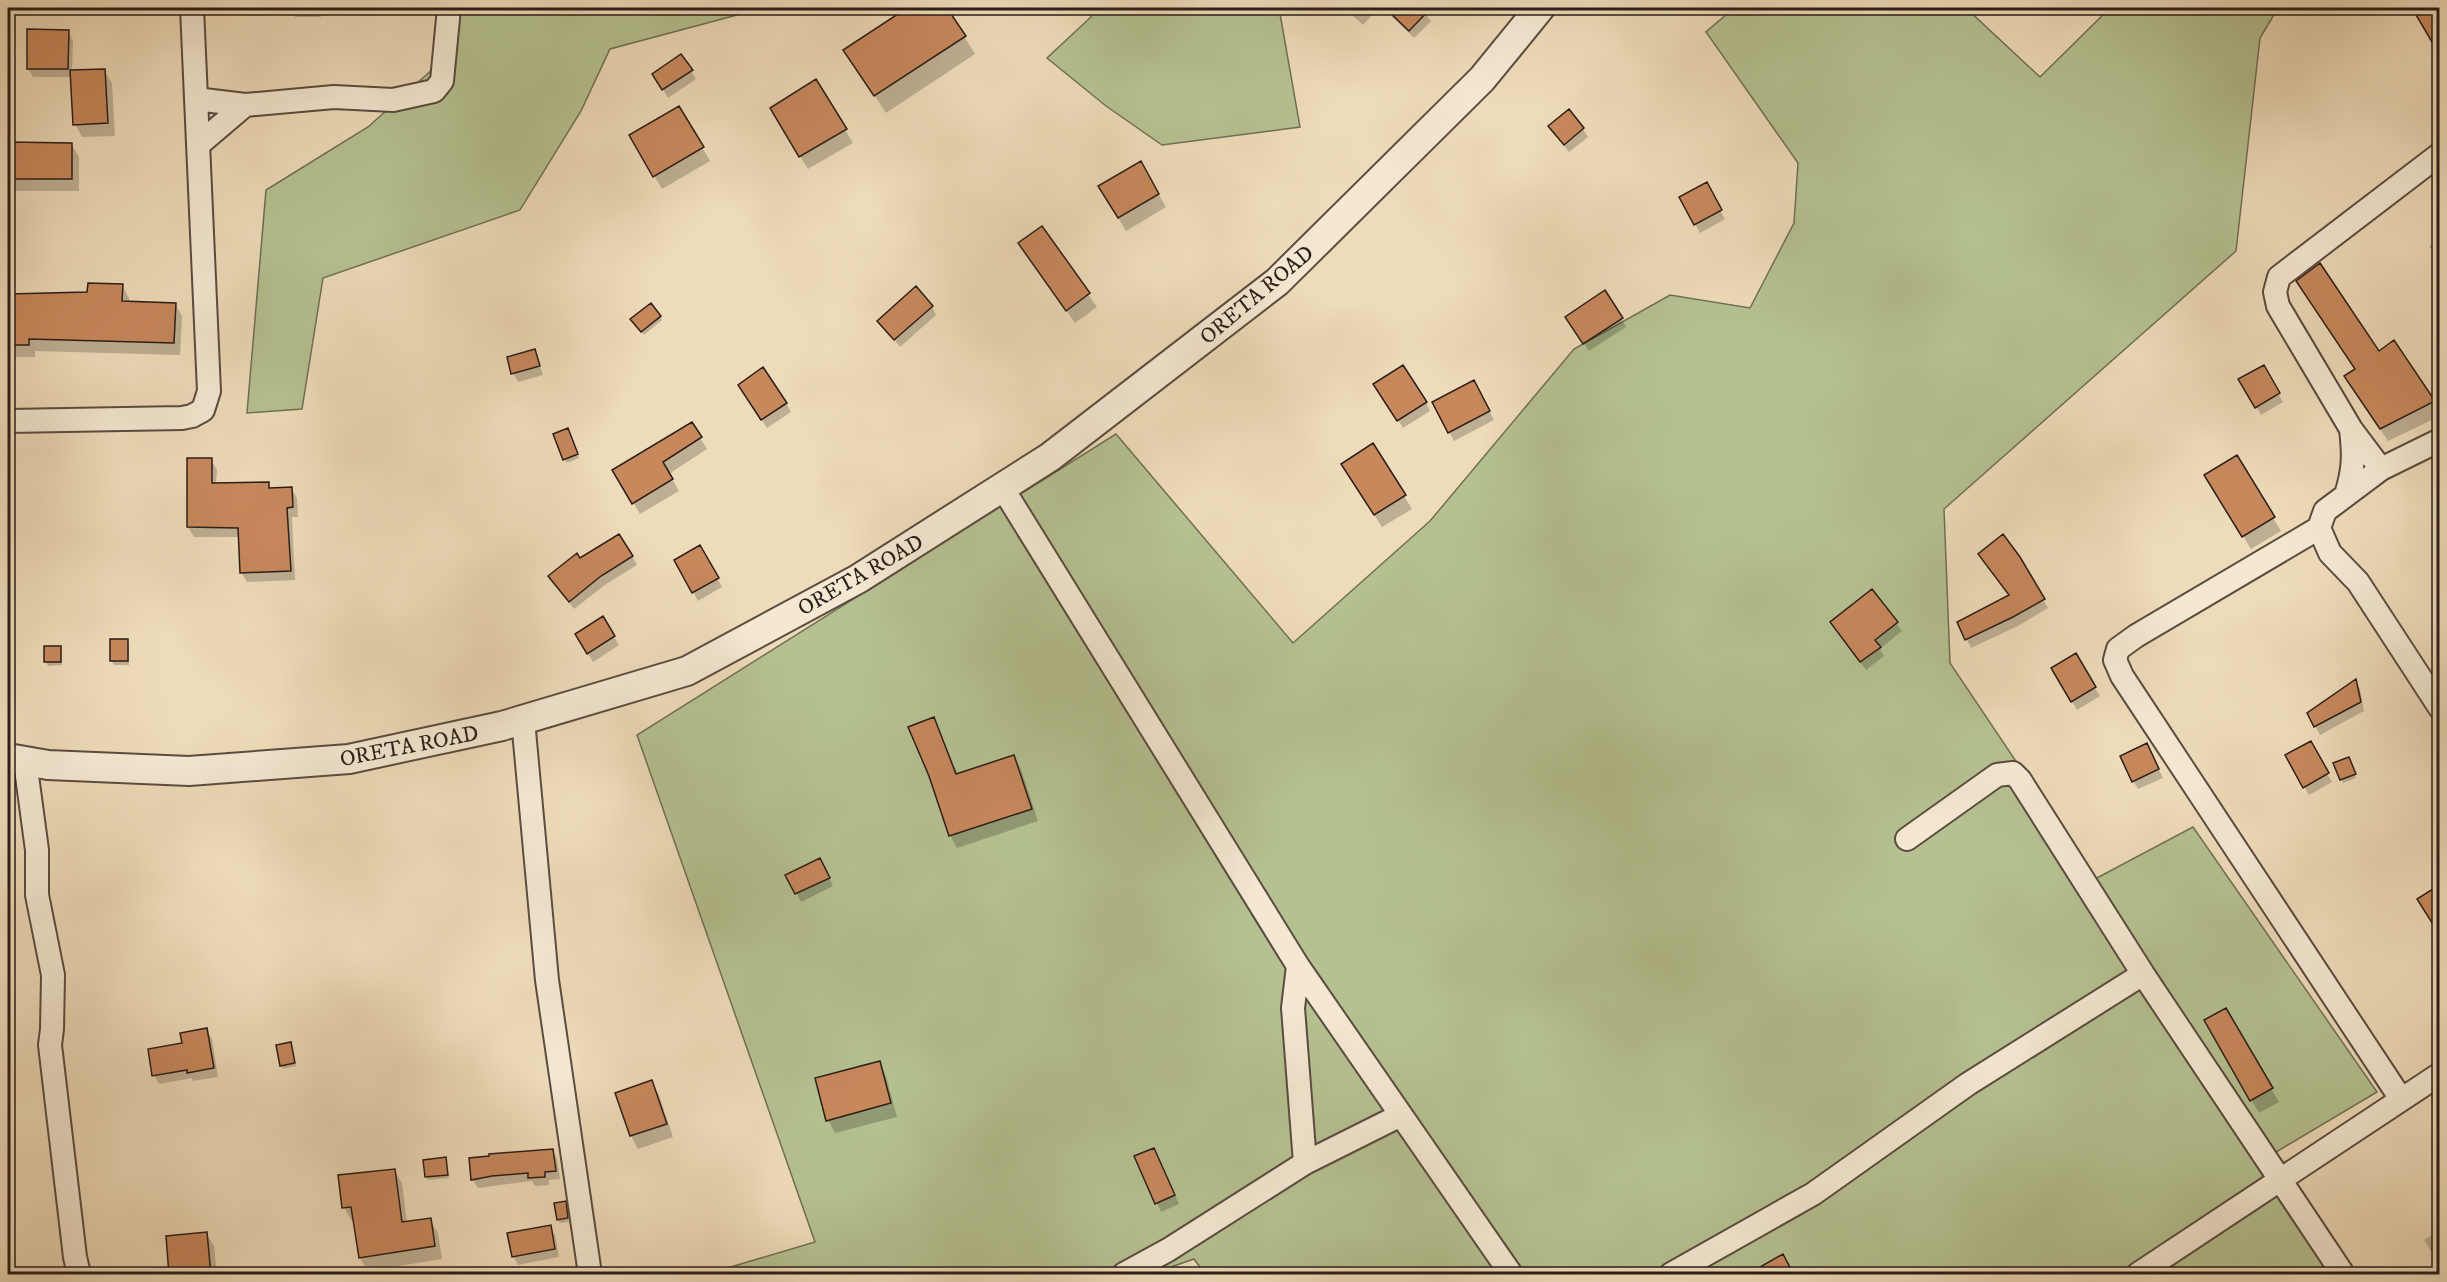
<svg xmlns="http://www.w3.org/2000/svg" width="2447" height="1282" font-family="'IM FELL DW Pica',serif">
<rect width="100%" height="100%" fill="#eedbb9"/>
<filter id="stains"><feTurbulence type="fractalNoise" baseFrequency=".00333" numOctaves="4"/><feColorMatrix values="0 0 0 0 .2 0 0 0 0 .09 0 0 0 0 .02 0 0 0 .5 -.17"/></filter>
<radialGradient id="worn" r=".72"><stop offset=".6" stop-color="#630" stop-opacity="0"/><stop offset="1" stop-color="#630" stop-opacity=".3"/></radialGradient>
<!-- green -->
<path fill="#b5c191" stroke="#706f55" stroke-width="1.5" d="M 461,8 L 763,8 L 610,49 L 581,111 L 520,210 L 323,278 L 302,409 L 247,413 L 266,190 L 368,127 L 444,59 Z
M 1092,8 L 1279,8 L 1300,127 L 1162,145 L 1106,106 L 1047,58 L 1091,17 Z
M 1734,8 L 1966,8 L 2040,77 L 2110,8 L 2278,8 L 2260,38 L 2236,251 L 1944,509 L 1950,663 L 2095,879 L 2193,827 L 2377,1092 L 2266,1158 L 2351,1274 L 1205,1274 L 1194,1259 L 1151,1274 L 707,1274 L 815,1242 L 637,735 L 1116,434 L 1293,643 L 1430,521 L 1574,349 L 1670,295 L 1750,308 L 1794,223 L 1798,163 L 1706,32 Z"/>
<!-- shadow -->
<path fill="#0003" d="M 275,8 L 328,8 L 328,9 L 321,9 L 321,17 L 295,17 L 291,10 L 276,11 Z
M 909,8 L 946,8 L 975,54 L 886,113 L 845,50 Z
M 1344,8 L 1374,8 L 1376,11 L 1363,25 Z
M 1383,8 L 1421,8 L 1431,21 L 1414,38 Z
M 2420,8 L 2440,8 L 2440,51 L 2415,10 Z
M 68,31 L 73,40 L 72,72 L 104,70 L 112,83 L 115,136 L 82,137 L 75,124 L 72,77 L 33,77 L 28,68 Z
M 691,71 L 696,79 L 668,98 L 654,74 Z
M 816,81 L 853,143 L 808,169 L 779,122 Z
M 679,108 L 710,161 L 662,189 L 631,136 Z
M 1550,127 L 1583,129 L 1588,137 L 1569,152 Z
M 8,144 L 71,144 L 79,157 L 79,191 L 8,191 Z
M 1140,163 L 1166,207 L 1126,231 L 1100,187 Z
M 1706,184 L 1725,219 L 1700,233 L 1681,197 Z
M 1042,228 L 1097,307 L 1075,323 L 1020,244 Z
M 2440,239 L 2440,263 L 2429,246 Z
M 122,285 L 129,298 L 129,302 L 175,304 L 182,316 L 180,355 L 35,351 L 35,357 L 8,357 L 8,296 L 89,294 Z
M 932,306 L 936,315 L 900,347 L 879,321 Z
M 660,317 L 662,320 L 644,335 L 634,323 Z
M 1621,318 L 1626,327 L 1589,351 L 1572,326 Z
M 2394,343 L 2434,402 L 2440,416 L 2388,441 L 2354,390 Z
M 534,351 L 543,375 L 518,382 L 513,373 Z
M 2263,367 L 2283,402 L 2261,415 L 2241,380 Z
M 1473,382 L 1494,420 L 1454,441 L 1449,432 Z
M 744,393 L 786,403 L 791,412 L 767,428 Z
M 1380,393 L 1426,402 L 1430,411 L 1403,428 Z
M 569,434 L 579,458 L 567,463 L 565,459 Z
M 700,438 L 707,449 L 669,474 L 679,491 L 640,514 L 614,470 Z
M 2237,457 L 2281,531 L 2251,549 L 2206,475 Z
M 189,460 L 211,460 L 217,470 L 216,485 L 268,484 L 271,489 L 291,488 L 297,498 L 298,517 L 292,517 L 295,580 L 247,582 L 241,572 L 240,537 L 194,537 L 188,527 Z
M 1350,477 L 1404,496 L 1412,509 L 1382,527 Z
M 700,547 L 722,587 L 698,601 L 676,561 Z
M 632,556 L 637,565 L 606,584 L 574,609 L 555,584 L 580,560 Z
M 2019,558 L 2048,608 L 2018,626 L 1971,648 L 1958,623 L 2010,596 Z
M 1872,591 L 1902,631 L 1880,649 L 1884,656 L 1866,670 L 1837,630 Z
M 603,619 L 619,645 L 593,662 L 577,635 Z
M 127,640 L 129,644 L 129,665 L 114,665 L 112,661 Z
M 60,647 L 62,665 L 48,666 L 46,662 Z
M 2075,655 L 2100,696 L 2077,710 L 2053,668 Z
M 2355,681 L 2360,689 L 2364,711 L 2320,735 L 2309,714 Z
M 934,719 L 958,775 L 1014,757 L 1021,769 L 1038,821 L 957,848 L 950,835 L 910,728 Z
M 2310,743 L 2332,782 L 2309,795 L 2287,756 Z
M 2151,754 L 2163,778 L 2138,789 L 2133,781 Z
M 2350,763 L 2356,778 L 2343,783 L 2335,764 Z
M 824,868 L 833,886 L 801,902 L 787,875 Z
M 8,878 L 12,887 L 15,900 L 8,901 Z
M 2440,887 L 2440,925 L 2436,927 L 2419,900 Z
M 2225,1010 L 2279,1102 L 2259,1113 L 2206,1021 Z
M 207,1030 L 212,1039 L 218,1077 L 193,1081 L 192,1078 L 159,1084 L 154,1075 L 184,1044 Z
M 290,1044 L 296,1066 L 283,1069 L 281,1065 Z
M 879,1062 L 886,1076 L 897,1117 L 835,1133 L 828,1120 Z
M 651,1082 L 659,1095 L 673,1137 L 638,1149 L 631,1136 Z
M 553,1150 L 557,1159 L 560,1179 L 549,1180 L 549,1185 L 535,1186 L 532,1181 L 478,1188 L 473,1180 Z
M 1136,1157 L 1158,1158 L 1179,1204 L 1161,1212 Z
M 445,1159 L 449,1178 L 428,1180 L 426,1176 Z
M 394,1170 L 402,1183 L 407,1223 L 430,1220 L 438,1233 L 442,1259 L 368,1271 L 360,1258 L 355,1220 L 351,1220 L 344,1207 Z
M 565,1202 L 569,1222 L 560,1223 L 558,1220 Z
M 550,1227 L 555,1235 L 559,1257 L 518,1265 L 513,1256 Z
M 2440,1230 L 2440,1266 L 2424,1240 Z
M 206,1233 L 214,1246 L 217,1274 L 171,1274 Z"/>
<!-- building -->
<path fill="#c7885c" stroke="#2a1d19" stroke-width="1.5" d="M 907,8 L 947,8 L 966,36 L 874,96 L 843,50 Z
M 1385,8 L 1431,8 L 1409,31 Z
M 2412,8 L 2439,8 L 2439,54 Z
M 27,29 L 69,30 L 68,69 L 27,69 Z
M 681,54 L 693,70 L 662,90 L 652,74 Z
M 105,69 L 108,123 L 73,125 L 70,70 Z
M 816,79 L 847,129 L 799,157 L 770,108 Z
M 679,106 L 704,147 L 653,177 L 629,135 Z
M 1569,109 L 1584,128 L 1564,145 L 1548,126 Z
M 8,142 L 72,143 L 72,179 L 8,179 Z
M 1141,161 L 1159,194 L 1118,218 L 1098,186 Z
M 1707,182 L 1722,210 L 1694,225 L 1679,197 Z
M 1042,226 L 1090,293 L 1066,311 L 1018,243 Z
M 2320,263 L 2379,351 L 2394,340 L 2435,401 L 2380,429 L 2344,376 L 2355,369 L 2296,281 Z
M 88,283 L 123,284 L 122,301 L 176,303 L 174,343 L 29,339 L 29,345 L 8,345 L 8,294 L 87,292 Z
M 916,286 L 933,306 L 894,340 L 877,321 Z
M 1605,290 L 1623,318 L 1583,344 L 1565,317 Z
M 651,303 L 661,316 L 641,332 L 630,319 Z
M 535,349 L 540,366 L 511,374 L 507,357 Z
M 1403,365 L 1427,402 L 1397,421 L 1373,384 Z
M 2264,365 L 2280,393 L 2255,408 L 2238,379 Z
M 763,367 L 787,403 L 761,420 L 738,385 Z
M 1474,380 L 1490,411 L 1448,433 L 1432,402 Z
M 692,422 L 702,437 L 663,462 L 673,479 L 632,504 L 612,470 Z
M 568,428 L 578,454 L 563,460 L 553,434 Z
M 1373,443 L 1406,495 L 1374,515 L 1341,464 Z
M 2237,455 L 2275,517 L 2242,537 L 2204,475 Z
M 187,458 L 212,458 L 212,483 L 269,482 L 269,488 L 292,487 L 293,507 L 287,508 L 291,571 L 240,573 L 238,528 L 187,527 Z
M 619,534 L 633,556 L 601,576 L 569,602 L 548,576 L 577,553 L 580,558 Z
M 2003,534 L 2020,557 L 2045,599 L 2013,617 L 1965,640 L 1957,622 L 2009,595 L 1978,554 Z
M 700,545 L 719,578 L 692,593 L 674,560 Z
M 1872,589 L 1898,622 L 1875,640 L 1881,647 L 1860,662 L 1830,622 Z
M 603,616 L 615,636 L 587,654 L 575,634 Z
M 110,639 L 128,639 L 128,661 L 110,661 Z
M 44,646 L 61,646 L 61,662 L 44,662 Z
M 2076,653 L 2096,687 L 2071,702 L 2051,668 Z
M 2356,679 L 2361,702 L 2314,727 L 2307,713 Z
M 934,717 L 956,774 L 1014,755 L 1032,809 L 949,836 L 929,776 L 908,727 Z
M 2311,741 L 2329,773 L 2303,788 L 2285,755 Z
M 2147,743 L 2159,769 L 2132,782 L 2120,756 Z
M 2349,757 L 2356,774 L 2340,780 L 2333,763 Z
M 820,858 L 830,878 L 795,894 L 785,875 Z
M 2439,885 L 2439,934 L 2417,899 Z
M 2226,1008 L 2273,1088 L 2250,1101 L 2204,1020 Z
M 207,1028 L 214,1068 L 187,1073 L 187,1070 L 152,1076 L 148,1049 L 182,1043 L 180,1033 Z
M 291,1042 L 295,1063 L 280,1066 L 276,1045 Z
M 880,1061 L 891,1103 L 826,1121 L 815,1078 Z
M 652,1080 L 667,1124 L 630,1136 L 615,1093 Z
M 1154,1148 L 1175,1195 L 1155,1204 L 1134,1156 Z
M 553,1149 L 556,1171 L 545,1172 L 545,1177 L 528,1178 L 528,1173 L 492,1176 L 471,1180 L 469,1158 L 489,1156 L 489,1154 Z
M 446,1157 L 448,1175 L 425,1177 L 423,1160 Z
M 395,1169 L 402,1222 L 431,1218 L 435,1246 L 359,1258 L 351,1207 L 342,1208 L 338,1175 Z
M 566,1201 L 568,1218 L 557,1220 L 554,1203 Z
M 551,1225 L 555,1249 L 512,1257 L 507,1233 Z
M 207,1232 L 211,1275 L 169,1275 L 166,1236 Z
M 1783,1254 L 1794,1275 L 1746,1275 Z"/>
<g fill="none" stroke-linecap="round" stroke-linejoin="round">
<defs>
<path id="minor" d="M 196,99 L 245,105 L 334,97 L 393,100 L 434,91 L 442,81 L 449,8
M 198,145 L 245,105
M 8,421 L 182,418 L 192,416 L 203,410 L 209,391 L 192,8
M 2440,440 L 2381,469 L 2325,511 L 2319,528 L 2330,553 L 2358,582 L 2440,708
M 2381,469 L 2351,429 L 2278,306 L 2275,292 L 2279,277 L 2440,154
M 1002,487 L 1298,966 L 1511,1274
M 2346,495 C 2354,469 2354,455 2351,429
M 2319,528 L 2136,636 L 2118,649 L 2115,660 L 2122,676 L 2401,1099
M 523,720 L 547,980 L 590,1274
M 25,761 L 37,850 L 37,895 L 53,975 L 52,1029 L 50,1045 L 75,1257 L 79,1274
M 1907,839 L 1997,775 L 2013,773 L 2020,780 L 2143,974 L 2343,1274
M 1298,966 L 1293,1008 L 1305,1163
M 1124,1274 L 1168,1250 L 1305,1163 L 1401,1115
M 1671,1274 L 1813,1194 L 1968,1084 L 2143,974
M 2138,1274 L 2440,1074"/>
<path id="tertiary" d="M 8,758 L 48,765 L 189,771 L 349,759 L 502,726 L 687,671 L 858,579 L 1050,457 L 1277,282 L 1482,79 L 1540,8"/>
</defs>
<!-- minor casing -->
<use href="#minor" stroke="#5b4c41" stroke-width="26"/>
<!-- tertiary casing -->
<use href="#tertiary" stroke="#5b4c41" stroke-width="32"/>
<!-- minor -->
<use href="#minor" stroke="#f4e8d2" stroke-width="22"/>
<!-- tertiary -->
<use href="#tertiary" stroke="#f4e8d2" stroke-width="28"/>
</g>
<g text-anchor="middle" stroke-width="5" stroke-linejoin="round" paint-order="stroke">
<!-- street labels -->
<g font-size="22" fill="#2a1d19" stroke="#f4e8d2">
<text transform="translate(1256 294) rotate(-40)" y="8">ORETA ROAD</text>
<text transform="translate(860 574) rotate(-30)" y="8">ORETA ROAD</text>
<text transform="translate(409 745) rotate(-11)" y="8">ORETA ROAD</text>
</g>
</g>
<!-- margin -->
<rect width="2447" height="1282" fill="none" stroke="#eedbb9" stroke-width="30"/>
<rect x="9" y="9" width="2429" height="1264" fill="none" stroke="#2a1d19" stroke-width="3"/>
<rect x="15" y="15" width="2417" height="1252" fill="none" stroke="#2a1d19" stroke-width="1.5"/>
<rect width="100%" height="100%" filter="url(#stains)"/>
<rect width="100%" height="100%" fill="url(#worn)"/>
</svg>
